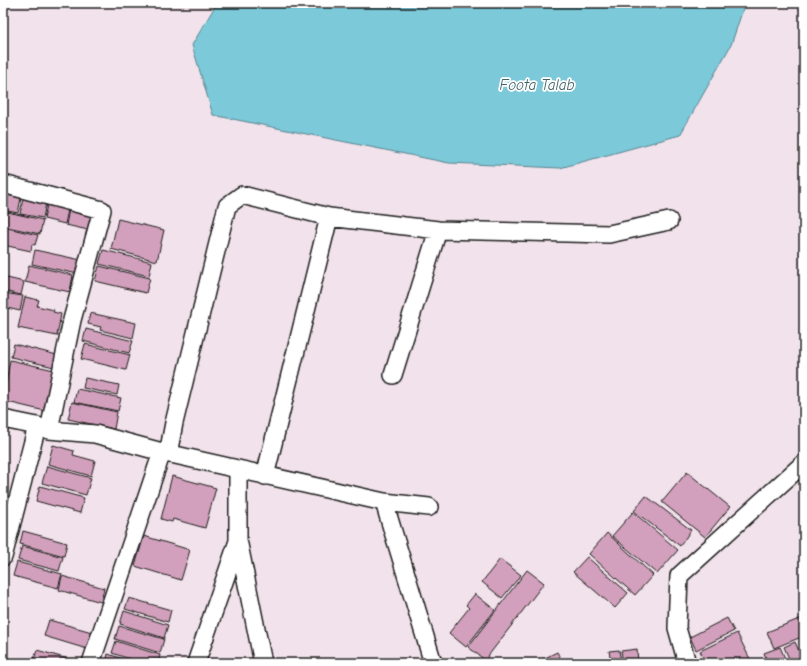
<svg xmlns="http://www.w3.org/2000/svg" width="807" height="666" font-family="'Comic Neue',sans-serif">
<rect width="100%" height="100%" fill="#f2e2eb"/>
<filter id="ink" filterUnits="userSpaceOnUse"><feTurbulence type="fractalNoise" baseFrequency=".025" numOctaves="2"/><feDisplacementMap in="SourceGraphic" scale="8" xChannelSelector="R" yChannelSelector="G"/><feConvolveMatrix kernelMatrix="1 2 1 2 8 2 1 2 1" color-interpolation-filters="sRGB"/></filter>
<g filter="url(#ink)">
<!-- water -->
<path fill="#7cc9da" stroke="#56848e" d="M 217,3 L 745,3 L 731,45 L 680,135 L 560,168 L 449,163 L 213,115 L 192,45 Z"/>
<!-- building -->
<path fill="#d2a0bc" stroke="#1c1c1c" d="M 3,194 L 21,198 L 18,213 L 3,210 Z
M 23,198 L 46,203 L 43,218 L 20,214 Z
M 47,205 L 68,210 L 65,224 L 44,219 Z
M 69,209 L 91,214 L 88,230 L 66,225 Z
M 3,211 L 43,220 L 40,234 L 3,226 Z
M 118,219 L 164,230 L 157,261 L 111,249 Z
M 3,227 L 38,235 L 35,245 L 32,244 L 31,251 L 3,245 Z
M 35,250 L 81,260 L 78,274 L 32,264 Z
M 103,250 L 152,262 L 149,276 L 99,264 Z
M 29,265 L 73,275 L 70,292 L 25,282 Z
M 99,266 L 150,278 L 146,293 L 95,281 Z
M 3,277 L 24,282 L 21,295 L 3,291 Z
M 3,293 L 23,296 L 20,311 L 3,307 Z
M 25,297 L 39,300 L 37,306 L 54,310 L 53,312 L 61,314 L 57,336 L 18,328 Z
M 90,313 L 136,323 L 133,338 L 100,330 L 101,327 L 88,324 Z
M 86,329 L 133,341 L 129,353 L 83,341 Z
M 14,344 L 57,355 L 54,367 L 11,357 Z
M 85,344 L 130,355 L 126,370 L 81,359 Z
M 10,360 L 54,370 L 45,411 L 3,401 Z
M 85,378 L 119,385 L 117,395 L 83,388 Z
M 77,389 L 121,398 L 118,411 L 74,402 Z
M 72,402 L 117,412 L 114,429 L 68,419 Z
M 53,445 L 74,451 L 73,455 L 95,461 L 91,476 L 48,464 Z
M 47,466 L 91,478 L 86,495 L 42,483 Z
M 687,472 L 730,507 L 705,537 L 662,502 Z
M 172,476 L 216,488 L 205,528 L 173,519 L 172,522 L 161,519 Z
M 40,486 L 84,498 L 80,513 L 36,501 Z
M 646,496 L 691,530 L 680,546 L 634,511 Z
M 633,512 L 678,550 L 657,574 L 612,536 Z
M 23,531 L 67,543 L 64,556 L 20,544 Z
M 607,533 L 653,575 L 635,595 L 589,554 Z
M 144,536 L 190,550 L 181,580 L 135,566 Z
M 22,546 L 63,557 L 59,571 L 18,560 Z
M 587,557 L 628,593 L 615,608 L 573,572 Z
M 500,559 L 521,575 L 502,598 L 482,582 Z
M 17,562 L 62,574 L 58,588 L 13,576 Z
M 527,570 L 544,583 L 485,660 L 468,647 Z
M 62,576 L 104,588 L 101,602 L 59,590 Z
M 475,594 L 495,610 L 466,647 L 449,633 L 469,608 L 466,605 Z
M 129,598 L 171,610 L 168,622 L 125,609 Z
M 124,611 L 168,625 L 164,638 L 120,624 Z
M 804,617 L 804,636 L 774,648 L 767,632 Z
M 727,618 L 734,631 L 696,650 L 690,637 Z
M 49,620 L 92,632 L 87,649 L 44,636 Z
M 119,626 L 164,639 L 160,653 L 115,639 Z
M 737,633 L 752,663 L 706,663 L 700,651 Z
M 116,641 L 160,655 L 158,663 L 142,663 L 112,653 Z
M 795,642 L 804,662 L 804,663 L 791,663 L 784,647 Z
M 780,647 L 787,663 L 768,663 L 764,653 Z
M 637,649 L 638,663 L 623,663 L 621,651 Z
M 37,650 L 78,662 L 78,663 L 33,663 Z
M 619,650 L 621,663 L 611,663 L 609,651 Z
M 557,652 L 563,663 L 535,663 Z
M 108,654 L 135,663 L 106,663 Z"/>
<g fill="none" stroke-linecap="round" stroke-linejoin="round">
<defs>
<path id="minor" d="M 3,184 L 102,210 L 72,320 L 49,430 L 37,426
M 393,375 L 438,230
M 3,419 L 37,426 L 3,557
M 49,430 L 95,434 L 162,452 L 91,663
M 162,452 L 384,502 L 429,507
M 168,454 L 174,423 L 227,206 L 242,195 L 329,217 L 438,230 L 609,234 L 669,221
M 238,470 L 238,540 L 263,663
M 265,476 L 329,217
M 384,502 L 433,663
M 196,663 L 238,541
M 687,663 L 677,628 L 679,576 L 804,463"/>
</defs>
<!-- minor casing -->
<use href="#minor" stroke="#1c1c1c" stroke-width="20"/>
<!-- minor -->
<use href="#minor" stroke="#fff" stroke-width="17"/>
</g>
</g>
<g text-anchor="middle" stroke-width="3.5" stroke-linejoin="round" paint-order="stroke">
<!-- water labels -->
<g font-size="15" font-style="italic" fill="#426168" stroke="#fff">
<text x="537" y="90">Foota Talab</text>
</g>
</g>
<!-- margin -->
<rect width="807" height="666" fill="none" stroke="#fff" stroke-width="16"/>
<rect x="8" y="8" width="791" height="650" fill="none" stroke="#1c1c1c" stroke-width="1.5" filter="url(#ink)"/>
</svg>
